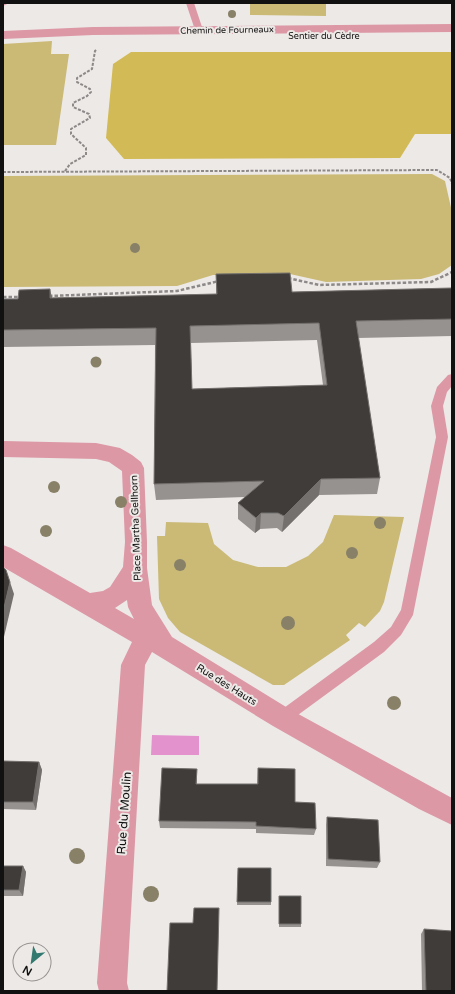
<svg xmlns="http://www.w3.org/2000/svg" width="455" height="994" font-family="'Varela Round',sans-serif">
<rect width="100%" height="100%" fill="#ede9e7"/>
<!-- green -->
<path fill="#caba76" d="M 250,3 L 326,3 L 326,16 L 250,15 Z
M 52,41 L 51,54 L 69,54 L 56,145 L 3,145 L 3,44 Z
M 432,174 L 445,181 L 452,212 L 452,265 L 439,274 L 421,279 L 326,282 L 290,274 L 213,275 L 177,286 L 3,287 L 3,176 Z
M 334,515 L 404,517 L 384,602 L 380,611 L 365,627 L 359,623 L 346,635 L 350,640 L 284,685 L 273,685 L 180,632 L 168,618 L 159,599 L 157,536 L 165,536 L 166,522 L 208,523 L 214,544 L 233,560 L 258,567 L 286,567 L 308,556 L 323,542 Z"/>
<!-- forest -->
<path fill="#d2ba56" d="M 131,52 L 452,52 L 452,134 L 415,134 L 400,158 L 124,159 L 106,138 L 113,64 Z"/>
<!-- water -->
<path fill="#e392ce" d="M 152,735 L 199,736 L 199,755 L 151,755 Z"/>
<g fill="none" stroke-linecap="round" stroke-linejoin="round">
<!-- path-far1 -->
<path stroke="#8c8988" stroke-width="2" stroke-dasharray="3 1.5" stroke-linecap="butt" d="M 65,171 L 70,164 L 86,155 L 86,148 L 71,134 L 71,129 L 90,118 L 89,114 L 73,107 L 73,103 L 87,96 L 91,92 L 90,89 L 77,82 L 77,78 L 92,69 L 95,51 L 97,49
M 3,172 L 437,170 L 450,178 L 452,184"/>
<!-- path -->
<path stroke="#8c8988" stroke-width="2.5" stroke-dasharray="3.5 2" stroke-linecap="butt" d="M 288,278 L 319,285 L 431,282 L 452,272
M 49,296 L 177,291 L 219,281
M 3,297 L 20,297"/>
<!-- service -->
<path fill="#dc98a5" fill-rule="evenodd" d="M 3,3 L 9,3 L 3,6 Z
M 186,3 L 194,3 L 203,30 L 202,32 L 196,32 L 195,30 Z
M 452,374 L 452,386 L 447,392 L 443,406 L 448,437 L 413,615 L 401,635 L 384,652 L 287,723 L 282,725 L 277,723 L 274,718 L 277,713 L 374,642 L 391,627 L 401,610 L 436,437 L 431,406 L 437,387 L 448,375 Z"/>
<!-- minor -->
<path fill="#dc98a5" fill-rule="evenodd" d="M 452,24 L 452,32 L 93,35 L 3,39 L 3,31 L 93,27 Z
M 3,441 L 96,443 L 120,448 L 132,455 L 141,462 L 144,468 L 147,542 L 147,568 L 152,605 L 172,637 L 291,710 L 452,798 L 452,825 L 419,809 L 273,726 L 152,652 L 145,665 L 127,983 L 129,991 L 99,991 L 97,983 L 121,665 L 132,642 L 3,567 L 3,545 L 11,548 L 90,593 L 103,591 L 110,587 L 123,567 L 125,542 L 122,471 L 109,462 L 96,459 L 3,457 ZM 127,600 L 128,607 L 134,619 L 115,608 Z"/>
</g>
<!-- trees -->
<g fill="#888168">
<circle cx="232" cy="14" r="4"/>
<circle cx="135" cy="248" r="5"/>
<circle cx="96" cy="362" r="5.5"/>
<circle cx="54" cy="487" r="6"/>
<circle cx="121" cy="502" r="6"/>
<circle cx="380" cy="523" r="6"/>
<circle cx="46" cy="531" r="6"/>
<circle cx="352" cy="553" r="6"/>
<circle cx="180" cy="565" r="6"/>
<circle cx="288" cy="623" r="7"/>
<circle cx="394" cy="703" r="7"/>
<circle cx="77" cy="856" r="8"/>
<circle cx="151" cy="894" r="8"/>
</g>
<!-- wall -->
<path fill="#969290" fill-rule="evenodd" d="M 216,274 L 292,292 L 452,288 L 452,336 L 358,338 L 380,478 L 377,494 L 319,495 L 282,532 L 277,528 L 260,529 L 255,533 L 238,519 L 238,503 L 245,497 L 156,500 L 154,484 L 155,345 L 3,347 L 3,299 L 216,294 ZM 317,340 L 323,385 L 192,389 L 191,343 Z
M 3,761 L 39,762 L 42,770 L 36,810 L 3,809 Z
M 258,768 L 295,802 L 316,829 L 314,835 L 256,833 L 256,829 L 160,828 L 159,821 L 197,769 L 197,784 L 257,784 Z
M 327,817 L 380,862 L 377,868 L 326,866 L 326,825 Z
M 3,866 L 23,866 L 26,872 L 23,896 L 3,896 Z
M 238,868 L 271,902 L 271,905 L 237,905 Z
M 279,896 L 301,924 L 301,927 L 279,927 Z
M 424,929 L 452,991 L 422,991 L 421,934 Z"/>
<!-- shaded-wall -->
<path fill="#73706e" d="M 50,289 L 54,306 L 50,298 Z
M 321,479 L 319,495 L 282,532 L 284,516 Z
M 261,513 L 260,529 L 255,533 L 256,518 Z
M 10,582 L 14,594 L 3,641 L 3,612 Z
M 39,762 L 42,770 L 36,810 L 33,802 Z
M 23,866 L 26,872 L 23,896 L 19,890 Z"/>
<!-- building -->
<path fill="#3f3c3a" stroke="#73706e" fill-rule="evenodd" d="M 290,273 L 292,292 L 452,288 L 452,319 L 356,321 L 380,478 L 321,479 L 284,516 L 278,513 L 261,513 L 256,518 L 238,503 L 264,481 L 154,484 L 156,328 L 3,330 L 3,299 L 18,299 L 19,290 L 50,289 L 50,298 L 217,294 L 216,274 ZM 319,323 L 327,385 L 192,389 L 190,326 Z
M 3,567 L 6,570 L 10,582 L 3,612 Z
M 3,761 L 39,762 L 33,802 L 3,802 Z
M 162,768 L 197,769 L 196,784 L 258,784 L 258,768 L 295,769 L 295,802 L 315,803 L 316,829 L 256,826 L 256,822 L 159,821 Z
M 327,817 L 378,820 L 380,862 L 328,859 Z
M 3,866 L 23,866 L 19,890 L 3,890 Z
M 238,868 L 271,868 L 271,902 L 237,902 Z
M 279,896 L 301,896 L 301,924 L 279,924 Z
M 194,908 L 219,908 L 217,991 L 167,991 L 170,923 L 193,923 Z
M 424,929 L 452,931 L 452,991 L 426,991 Z"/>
<g text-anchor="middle" stroke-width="4" stroke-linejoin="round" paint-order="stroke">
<!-- far-street labels -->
<g font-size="9" fill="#121111" stroke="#ede9e7">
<text transform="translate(227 30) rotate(-1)" y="3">Chemin de Fourneaux</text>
<text x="324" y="39">Sentier du Cèdre</text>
</g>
<!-- street labels -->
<g font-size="10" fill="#121111" stroke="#ede9e7">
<text transform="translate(135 528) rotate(-92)" y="4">Place Martha Gellhorn</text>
<text transform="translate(227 684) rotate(32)" y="4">Rue des Hauts</text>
</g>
<!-- near-street labels -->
<g font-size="12" fill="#121111" stroke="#ede9e7">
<text transform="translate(124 813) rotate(-86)" y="4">Rue du Moulin</text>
</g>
</g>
<!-- border -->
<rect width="455" height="994" fill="none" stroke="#121111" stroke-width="8"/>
<!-- north arrow -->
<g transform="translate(32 962) rotate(209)"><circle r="19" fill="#ede9e7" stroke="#959391"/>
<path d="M0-3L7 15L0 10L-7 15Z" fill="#327970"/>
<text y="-6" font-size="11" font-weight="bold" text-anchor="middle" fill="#121111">N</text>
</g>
</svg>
